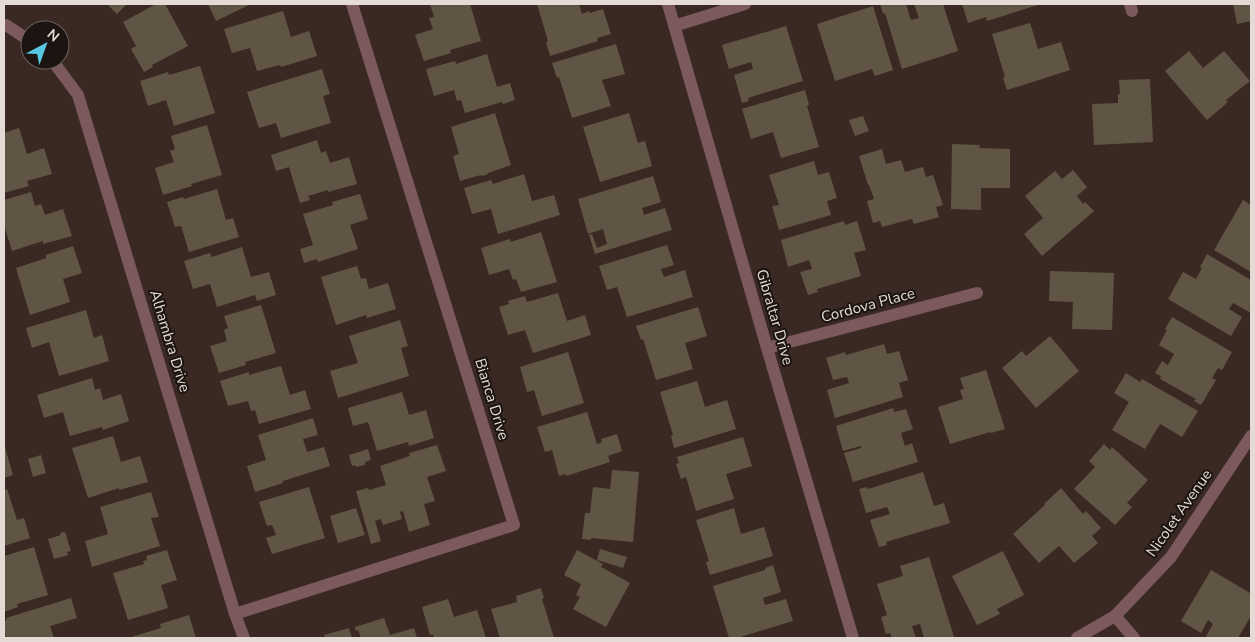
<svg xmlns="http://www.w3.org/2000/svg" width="1255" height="642" font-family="'Nunito Sans',sans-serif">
<rect width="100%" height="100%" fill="#3a2922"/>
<!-- building -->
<path fill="#605545" d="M 107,4 L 127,4 L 117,14 Z
M 156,4 L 165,4 L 188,46 L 152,65 L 153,67 L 144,72 L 131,49 L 136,46 L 123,22 Z
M 208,4 L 251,4 L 216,21 Z
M 430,4 L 470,4 L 481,41 L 450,50 L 451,53 L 424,61 L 415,35 L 433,29 L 429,18 L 434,17 Z
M 537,4 L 579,4 L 582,14 L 589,11 L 590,13 L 603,9 L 611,34 L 597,38 L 598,41 L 550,56 L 546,42 L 548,41 Z
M 880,4 L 906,4 L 911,20 L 919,18 L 914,4 L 943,4 L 958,51 L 902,69 L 885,13 L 883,14 Z
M 962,4 L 1041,4 L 987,21 L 986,17 L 968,23 Z
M 1233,4 L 1251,4 L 1251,21 L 1237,24 Z
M 873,6 L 893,70 L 875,76 L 872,69 L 835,81 L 817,24 Z
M 283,11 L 291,37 L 309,31 L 317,56 L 281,67 L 280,65 L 257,71 L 250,48 L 232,53 L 224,29 Z
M 1030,23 L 1038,49 L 1061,42 L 1070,70 L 1007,90 L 1003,78 L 1005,77 L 992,34 Z
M 786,26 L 803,81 L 748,98 L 749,101 L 742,103 L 734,75 L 753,69 L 751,62 L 729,69 L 722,45 Z
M 616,44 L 625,74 L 602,80 L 611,106 L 572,118 L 559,77 L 557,78 L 552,63 Z
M 1189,51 L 1203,68 L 1224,51 L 1250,81 L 1226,100 L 1228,102 L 1207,120 L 1165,71 Z
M 487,54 L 497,87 L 510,83 L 515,100 L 503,104 L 502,102 L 465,113 L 461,100 L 457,101 L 454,90 L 434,96 L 426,69 L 455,61 L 456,64 Z
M 200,66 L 215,113 L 174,126 L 166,100 L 148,106 L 140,81 L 168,72 L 169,75 Z
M 322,69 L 330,94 L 323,96 L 331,123 L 281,138 L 276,123 L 259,128 L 247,92 Z
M 1150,79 L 1153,142 L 1094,145 L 1092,104 L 1118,103 L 1118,94 L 1120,94 L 1119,80 Z
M 805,90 L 809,105 L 807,106 L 819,147 L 781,158 L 773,132 L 751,139 L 742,109 Z
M 495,113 L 511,165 L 488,173 L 488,174 L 482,176 L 481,175 L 460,181 L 453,156 L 459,154 L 451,127 Z
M 629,113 L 638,143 L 645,141 L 652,166 L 600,182 L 583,127 Z
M 863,116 L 869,131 L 855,136 L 849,120 Z
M 207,125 L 222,175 L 191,184 L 192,186 L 163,195 L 155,168 L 174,162 L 170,151 L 175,149 L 171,136 Z
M 19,128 L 27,154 L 44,148 L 52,174 L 27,181 L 29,186 L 4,193 L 4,133 Z
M 317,140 L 321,153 L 326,151 L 330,163 L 349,157 L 357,184 L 328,192 L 328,190 L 308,196 L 310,200 L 300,203 L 289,167 L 276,171 L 271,155 Z
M 952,144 L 980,145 L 979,148 L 1010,149 L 1010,188 L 981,188 L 981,210 L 951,209 Z
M 882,149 L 886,164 L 901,160 L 905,172 L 923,167 L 926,177 L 933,175 L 943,205 L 936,207 L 939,217 L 914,224 L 912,219 L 882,227 L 880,221 L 873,223 L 867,201 L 874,199 L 869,185 L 868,185 L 859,156 Z
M 814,161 L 818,175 L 829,172 L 837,198 L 827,201 L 831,215 L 779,230 L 772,206 L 779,205 L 769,175 Z
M 1073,170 L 1087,187 L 1077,196 L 1083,204 L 1085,202 L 1094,211 L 1042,256 L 1024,234 L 1043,218 L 1025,196 L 1055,171 L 1062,179 Z
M 524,174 L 532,201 L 554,195 L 560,215 L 498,234 L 491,209 L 472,214 L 464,188 L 491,180 L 493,184 Z
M 653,176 L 661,202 L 642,208 L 644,215 L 665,208 L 672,230 L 595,254 L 589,235 L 592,234 L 597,248 L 607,244 L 603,229 L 588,234 L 578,199 Z
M 217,189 L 226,220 L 233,218 L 239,237 L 189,252 L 181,226 L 175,227 L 167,202 L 183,197 L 184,199 Z
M 31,192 L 35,206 L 41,204 L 45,215 L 63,209 L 72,236 L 43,244 L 43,241 L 12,251 L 4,225 L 4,200 Z
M 360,194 L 368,219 L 350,225 L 358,249 L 318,262 L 317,259 L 304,263 L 300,249 L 313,245 L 303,214 L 333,205 L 332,202 Z
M 1243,200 L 1251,205 L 1251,272 L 1214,250 Z
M 844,221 L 845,225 L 857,221 L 866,250 L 854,253 L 861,276 L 817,289 L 818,292 L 808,295 L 800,272 L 812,269 L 809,260 L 788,267 L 781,240 Z
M 541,232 L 557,282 L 521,292 L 516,279 L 513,280 L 509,269 L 489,275 L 481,248 L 510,239 L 511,242 Z
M 667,245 L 674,265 L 661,269 L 664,277 L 685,270 L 693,297 L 627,317 L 617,287 L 607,290 L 599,266 Z
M 73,246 L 82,273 L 63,279 L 70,302 L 30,315 L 16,268 L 46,258 L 46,255 Z
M 242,247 L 251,277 L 269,272 L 276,295 L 257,301 L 255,295 L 217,307 L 210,284 L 193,289 L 184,261 L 210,253 L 212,257 Z
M 1207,254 L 1251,280 L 1251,313 L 1233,303 L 1229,309 L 1242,317 L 1231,336 L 1168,299 L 1183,272 L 1196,279 L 1202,268 L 1200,267 Z
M 357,266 L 361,279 L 366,278 L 369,289 L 388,283 L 396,309 L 367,318 L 366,315 L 336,325 L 321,277 Z
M 1050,271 L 1114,273 L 1112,330 L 1072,329 L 1073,302 L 1049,301 Z
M 558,293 L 567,321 L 585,315 L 591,335 L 533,353 L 525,330 L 508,335 L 499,307 L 509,304 L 508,301 L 525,296 L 527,302 Z
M 261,305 L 276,353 L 245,362 L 246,365 L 219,373 L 210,346 L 227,341 L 224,330 L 228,328 L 224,316 Z
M 698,307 L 707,336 L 685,343 L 693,369 L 656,380 L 643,339 L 641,340 L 636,326 Z
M 86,310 L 94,338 L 102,335 L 109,361 L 59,376 L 49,342 L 32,348 L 26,328 Z
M 1172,317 L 1232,352 L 1222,370 L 1218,368 L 1212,378 L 1216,380 L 1201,405 L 1194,401 L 1196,399 L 1160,379 L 1161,376 L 1155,373 L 1162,361 L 1168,365 L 1174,354 L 1159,345 L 1167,330 L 1165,329 Z
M 400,320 L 408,346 L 401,348 L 409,376 L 338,398 L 330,371 L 358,363 L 349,336 Z
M 1050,336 L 1079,371 L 1036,408 L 1002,368 L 1022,351 L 1026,356 Z
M 884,344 L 887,354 L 899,351 L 908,380 L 899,383 L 903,397 L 835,418 L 827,390 L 849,383 L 847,377 L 833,380 L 826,358 L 845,352 L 846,355 Z
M 568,352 L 584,403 L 542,416 L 534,390 L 527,392 L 520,367 Z
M 281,366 L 290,395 L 305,390 L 311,409 L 259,424 L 255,410 L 251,411 L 248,401 L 228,406 L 220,381 L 249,372 L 249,375 Z
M 986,370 L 1005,429 L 991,433 L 990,432 L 950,444 L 938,407 L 963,399 L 960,390 L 964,389 L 960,378 Z
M 1126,373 L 1140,382 L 1142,379 L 1198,411 L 1182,437 L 1160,424 L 1145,449 L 1112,430 L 1129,402 L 1114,393 Z
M 92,378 L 95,390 L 100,388 L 103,400 L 121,394 L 129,421 L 103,430 L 102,427 L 70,436 L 63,412 L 44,418 L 37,395 Z
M 697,381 L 705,407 L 727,400 L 736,429 L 674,448 L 671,436 L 673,435 L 660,392 Z
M 402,392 L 409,415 L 426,410 L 434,438 L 409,446 L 408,442 L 377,451 L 368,422 L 353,426 L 348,408 Z
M 893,408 L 894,412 L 906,409 L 913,429 L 901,433 L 905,446 L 912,443 L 918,462 L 853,482 L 844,453 L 861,448 L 861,446 L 843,451 L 836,426 Z
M 587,412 L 597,444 L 602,442 L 601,439 L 617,434 L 622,451 L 608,456 L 610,462 L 566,476 L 566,474 L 559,476 L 552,450 L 545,452 L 537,427 Z
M 313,418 L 318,435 L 303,439 L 307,452 L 324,447 L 330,466 L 283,481 L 283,483 L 255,492 L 247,466 L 266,460 L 258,435 Z
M 113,436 L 121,462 L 140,456 L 148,482 L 119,490 L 119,488 L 88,498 L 72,448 Z
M 743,437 L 752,466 L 726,474 L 734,499 L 696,511 L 686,477 L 681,479 L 676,464 L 679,463 L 677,457 Z
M 4,444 L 13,475 L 4,478 Z
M 1104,444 L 1110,450 L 1112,447 L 1148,480 L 1127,503 L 1132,507 L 1115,525 L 1074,489 L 1095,467 L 1089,461 Z
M 437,445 L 446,471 L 427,477 L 435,501 L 424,504 L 430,525 L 409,532 L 403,511 L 400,512 L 402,519 L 383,525 L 381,519 L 375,521 L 381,541 L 371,544 L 356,491 L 368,488 L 369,490 L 386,485 L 380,466 L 410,456 L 409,453 Z
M 368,449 L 371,460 L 365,462 L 365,465 L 356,467 L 355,465 L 352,466 L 349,455 Z
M 41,455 L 46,473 L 33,477 L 28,459 Z
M 612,470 L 639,472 L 633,542 L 591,538 L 591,540 L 582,539 L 585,513 L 590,513 L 593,487 L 610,489 Z
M 923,472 L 934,506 L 944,503 L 950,523 L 886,542 L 887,545 L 879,547 L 870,520 L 890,514 L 887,507 L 866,513 L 859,489 L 867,487 L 868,489 Z
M 309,487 L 325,538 L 272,554 L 266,538 L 276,535 L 272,525 L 267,526 L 259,502 Z
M 1061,488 L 1083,514 L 1086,511 L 1101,528 L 1092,536 L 1098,543 L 1074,563 L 1059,546 L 1039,563 L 1013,534 L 1045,505 L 1044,504 Z
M 7,489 L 17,520 L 24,518 L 30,538 L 4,546 L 4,490 Z
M 151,492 L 159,517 L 151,518 L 160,546 L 92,567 L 85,541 L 108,534 L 100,507 Z
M 356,508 L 365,535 L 338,543 L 330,516 Z
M 734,508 L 741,534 L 764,527 L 773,556 L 710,575 L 706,562 L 709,561 L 696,520 Z
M 65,532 L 71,551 L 67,552 L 68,555 L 54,559 L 48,539 L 61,535 L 60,533 Z
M 34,547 L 48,595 L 17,604 L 18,607 L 4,612 L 4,556 Z
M 600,549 L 627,557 L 623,568 L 597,560 Z
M 167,550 L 177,580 L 161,585 L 168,608 L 128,620 L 113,573 L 144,564 L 143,561 L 147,560 L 146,556 Z
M 577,550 L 603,564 L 601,567 L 630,583 L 606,627 L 573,609 L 580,597 L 576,595 L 581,584 L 564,575 Z
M 1003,551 L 1024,595 L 997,609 L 1000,614 L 977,625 L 952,576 Z
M 929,557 L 954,637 L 949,638 L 924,638 L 920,624 L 912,626 L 916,638 L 892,638 L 890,633 L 886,634 L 881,617 L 887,615 L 877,584 L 903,576 L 900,566 Z
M 773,565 L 781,592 L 763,598 L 765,605 L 786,599 L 793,621 L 737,638 L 729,638 L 713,586 L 765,570 L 765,568 Z
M 1211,570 L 1250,593 L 1251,590 L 1251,616 L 1238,638 L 1205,638 L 1213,624 L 1208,620 L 1201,633 L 1181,621 Z
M 541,588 L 544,598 L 542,599 L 554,638 L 500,638 L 491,609 L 517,602 L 516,596 Z
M 71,598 L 77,618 L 50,626 L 54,638 L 6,638 L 4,629 L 4,621 L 7,620 L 6,618 Z
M 448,599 L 454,617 L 477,610 L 486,638 L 434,638 L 433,634 L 430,635 L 422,607 Z
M 189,615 L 196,638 L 128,638 L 161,628 L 160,624 Z
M 384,618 L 390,635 L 414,628 L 417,638 L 361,638 L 358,630 L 356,631 L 355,627 Z
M 349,628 L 352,638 L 325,638 L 324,635 Z"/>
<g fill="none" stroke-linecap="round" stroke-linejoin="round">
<!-- street -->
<path stroke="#7c595d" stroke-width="12" d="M 668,4 L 767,348 L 853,638
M 1130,4 L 1132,11
M 4,25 L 6,25 L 30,41
M 674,26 L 745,4
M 52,60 L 78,95 L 235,614 L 244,638
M 767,348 L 977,293
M 235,614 L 514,525 L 352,4
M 1115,616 L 1134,638
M 1077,638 L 1115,616 L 1171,557 L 1251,436"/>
</g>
<g text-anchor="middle" stroke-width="4" stroke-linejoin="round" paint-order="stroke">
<!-- street labels -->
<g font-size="15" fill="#e6dad6" stroke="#1b1410">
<text transform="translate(868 305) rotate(-15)" y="5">Cordova Place</text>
<text transform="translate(775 317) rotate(74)" y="5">Gibraltar Drive</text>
<text transform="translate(170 341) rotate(73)" y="5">Alhambra Drive</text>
<text transform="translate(492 399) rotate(73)" y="5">Bianca Drive</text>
<text transform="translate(1179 513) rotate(-55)" y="5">Nicolet Avenue</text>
</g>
</g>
<!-- border -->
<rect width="1255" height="642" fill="none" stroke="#e6dad6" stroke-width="10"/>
<!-- north arrow -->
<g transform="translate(45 45) rotate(41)"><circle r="24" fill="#1b1410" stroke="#6c635f"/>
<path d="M0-4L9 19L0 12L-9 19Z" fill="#56c9e0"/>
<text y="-8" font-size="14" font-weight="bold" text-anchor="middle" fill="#e6dad6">N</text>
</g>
</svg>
